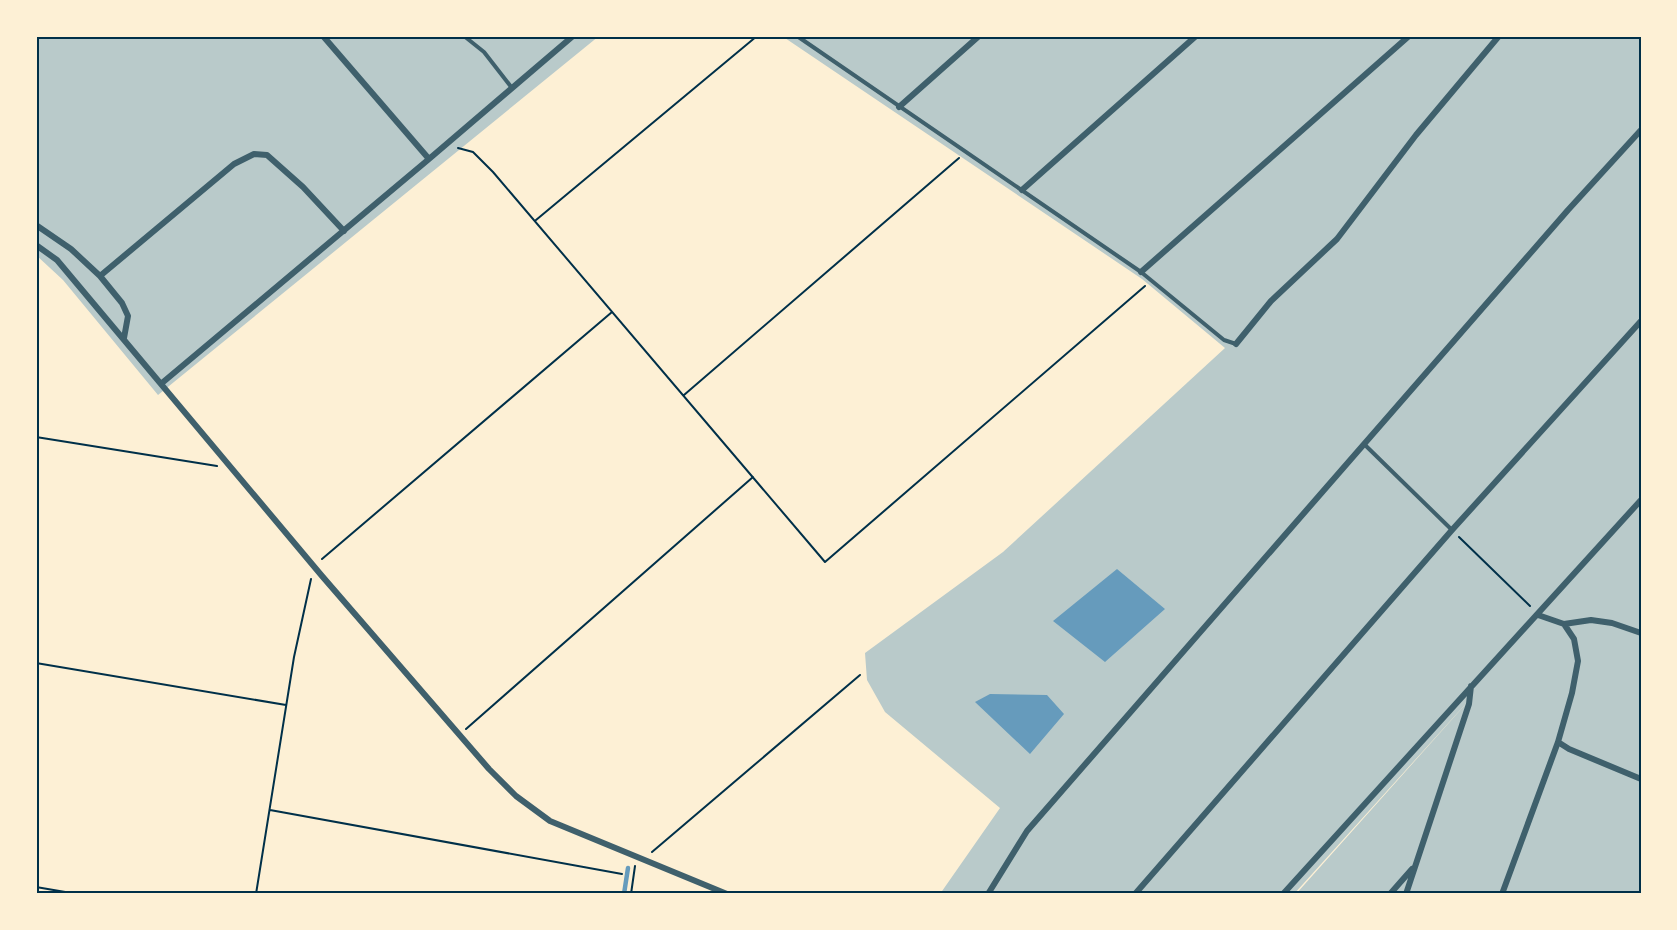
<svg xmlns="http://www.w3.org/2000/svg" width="1677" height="930" font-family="Inter,sans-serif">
<rect width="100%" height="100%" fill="#fdf0d5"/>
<!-- green -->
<path fill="#b9caca" d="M 36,36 L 599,36 L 158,395 L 63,280 L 36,255 Z
M 782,36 L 1641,36 L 1641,894 L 1296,894 L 1480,688 L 1294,894 L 940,894 L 1000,808 L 885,712 L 867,680 L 865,653 L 1003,552 L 1225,348 L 1142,279 Z"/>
<!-- water -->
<path fill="#669bbc" d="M 1117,569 L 1165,609 L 1105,662 L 1053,621 Z
M 990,694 L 1047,695 L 1064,714 L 1030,754 L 975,702 Z"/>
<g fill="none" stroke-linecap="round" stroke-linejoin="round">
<!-- stream -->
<path stroke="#669bbc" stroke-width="4.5" d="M 624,894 L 628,868"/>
<!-- path -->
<path stroke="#003049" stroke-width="2" d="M 458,148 L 473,152 L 493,172 L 825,562 L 1145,286
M 536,220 L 757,36
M 684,395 L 959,158
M 36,437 L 217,466
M 1459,537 L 1530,606
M 322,559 L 612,312
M 36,663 L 286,705
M 466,729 L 753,477
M 270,810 L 622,874
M 652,852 L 860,675
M 36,887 L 77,894
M 256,894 L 294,657 L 311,579
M 631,894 L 635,866"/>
<!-- service -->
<path stroke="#3f606c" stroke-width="4" d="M 464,36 L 484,52 L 512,88
M 797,36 L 1141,272 L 1224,340 L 1236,344
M 1364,444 L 1452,530"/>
<!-- minor -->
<path stroke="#3f606c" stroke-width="6" d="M 323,36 L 429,159
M 899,107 L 979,36
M 1022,190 L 1196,36
M 36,225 L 71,249 L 100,276 L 122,303 L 128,316 L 124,338
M 36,245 L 57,260 L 322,576 L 489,769 L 516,796 L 550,821 L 727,894
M 1141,272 L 1409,36
M 100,276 L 234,164 L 254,154 L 267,155 L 303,187 L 344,231
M 1236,344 L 1271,301 L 1337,239 L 1416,135 L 1499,36
M 162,383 L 429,159 L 573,36
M 1564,624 L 1591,620 L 1612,623 L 1641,633
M 1558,742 L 1569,749 L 1641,779
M 988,894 L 1027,831 L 1568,210 L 1641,130
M 1135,894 L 1452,530 L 1641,321
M 1283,894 L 1641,500
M 1390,894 L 1412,869
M 1406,894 L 1469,704 L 1471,686
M 1502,894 L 1558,742 L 1572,693 L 1578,661 L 1574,639 L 1564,624 L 1538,615"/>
</g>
<!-- border -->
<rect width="1677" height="930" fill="none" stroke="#fdf0d5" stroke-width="75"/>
<rect x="38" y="38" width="1602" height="854" fill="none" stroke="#003049" stroke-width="2"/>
</svg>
